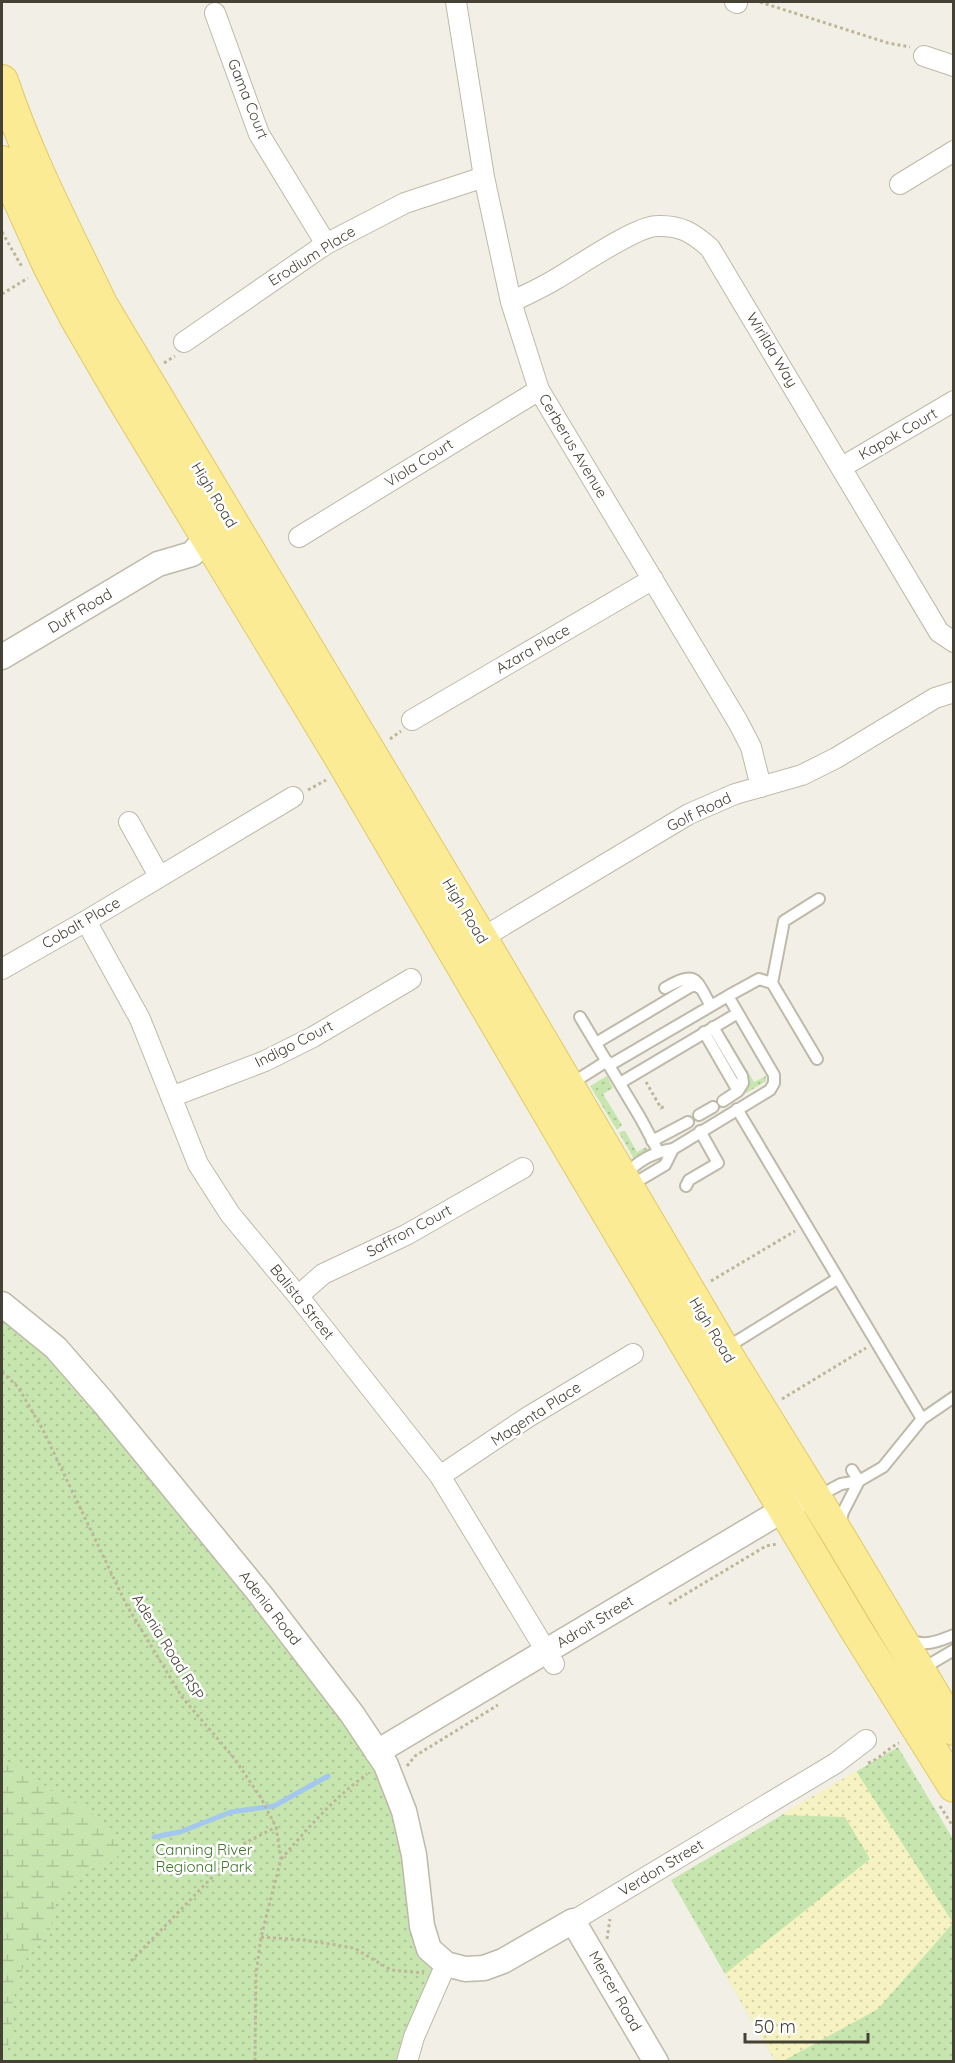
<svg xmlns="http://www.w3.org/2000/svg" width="955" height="2063" font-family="Quicksand,sans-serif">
<defs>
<pattern id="green-dots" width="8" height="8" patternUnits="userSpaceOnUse" patternTransform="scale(1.5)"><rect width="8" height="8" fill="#c7e6af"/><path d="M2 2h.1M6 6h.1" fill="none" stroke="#acc697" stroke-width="1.8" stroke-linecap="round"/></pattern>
<pattern id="wetland-marsh" width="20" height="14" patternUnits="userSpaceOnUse" patternTransform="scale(1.5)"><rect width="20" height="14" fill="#c7e6af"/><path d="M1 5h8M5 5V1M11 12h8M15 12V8" fill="none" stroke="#acc697"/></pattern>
<pattern id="sand-dots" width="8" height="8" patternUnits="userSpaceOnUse" patternTransform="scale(1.5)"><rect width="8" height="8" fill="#f7f2c2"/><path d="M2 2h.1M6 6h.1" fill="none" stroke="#d5d1a7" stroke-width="1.8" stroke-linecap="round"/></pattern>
</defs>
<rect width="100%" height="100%" fill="#f2f0e6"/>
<!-- green -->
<path fill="url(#green-dots)" d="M 726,1035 L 754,1082 L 766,1076 L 766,1081 L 711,1114 L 709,1112 L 743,1092 L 724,1036 Z
M 607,1076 L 613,1088 L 603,1094 L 622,1125 L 617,1130 L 590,1086 Z
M 622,1131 L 625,1131 L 637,1152 L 646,1147 L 648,1151 L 634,1159 L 619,1133 Z
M 2,1304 L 63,1355 L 370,1736 L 439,1975 L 410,2061 L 2,2061 Z
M 898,1747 L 953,1839 L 953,2061 L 775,2061 L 671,1880 Z"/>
<!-- wetland -->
<path fill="url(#wetland-marsh)" d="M 2,1756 C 11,1766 21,1768 33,1775 C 39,1779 44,1786 50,1790 C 73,1803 104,1813 115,1840 C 118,1845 117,1852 117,1858 L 102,1862 L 87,1872 L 56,1901 L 50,1930 L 28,1955 L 19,1978 L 12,2004 L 12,2026 L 7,2053 L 4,2062 L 2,2061 Z"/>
<!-- sand -->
<path fill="url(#sand-dots)" d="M 856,1771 L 953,1923 L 878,2009 L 783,2061 L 775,2061 L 725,1974 L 870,1859 L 845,1817 L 781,1815 Z"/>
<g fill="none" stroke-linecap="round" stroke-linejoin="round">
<!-- stream -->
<path stroke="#a3c7ef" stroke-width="5" d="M 154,1837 L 180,1832 L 231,1812 L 274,1806 L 328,1776"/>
<defs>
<path id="service" d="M 772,983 L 784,921 L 819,899
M 665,988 C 697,970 695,978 711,1006
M 728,996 L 759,979 L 772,983 L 817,1059
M 580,1017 L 641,1119 L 658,1151
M 713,1027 L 742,1076 L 743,1083 L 738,1091
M 704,1032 L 738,1091 L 723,1101
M 596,1043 L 688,988 L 694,985 L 700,988
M 610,1065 L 728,996 L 774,1075 L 774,1083 L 770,1090 L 673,1149 C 655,1152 635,1161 625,1177
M 620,1083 L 738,1013
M 569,1085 L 607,1061
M 737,1109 L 922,1419
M 699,1115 L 713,1107
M 652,1141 L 688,1122
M 628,1181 L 638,1181 L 665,1165 L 673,1149
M 686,1186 L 689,1180 L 718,1163 L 700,1131
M 726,1348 L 837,1279
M 852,1470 L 859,1481
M 815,1493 L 826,1492 L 841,1484 L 859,1481 L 883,1467 L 922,1419 L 954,1397
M 840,1524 L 843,1512 L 859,1481
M 910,1640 C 927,1647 938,1641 954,1635
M 920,1670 L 954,1650"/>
<path id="minor" d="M 456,2 L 484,177 L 511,302 L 539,390 L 738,722 L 751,747 L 761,787
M 735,2 L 737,3
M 215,13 L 259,134 L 326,244
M 924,56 L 954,66
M 900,184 L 954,151
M 511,302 C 526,295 541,288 556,279 C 577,267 636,226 657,226 C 681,225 693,233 710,248 L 939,632 L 954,642
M 184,342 L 326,244 L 405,203 L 484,177
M 842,467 L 954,401
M 299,537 L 539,390
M 412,720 L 653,579
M 129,822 L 159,876
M 86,921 L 140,1019 L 198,1164 L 230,1214 L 298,1296 L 440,1476 L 554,1664
M 472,944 L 689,814 L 735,794 L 802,775 L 836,758 L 935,698 L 954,692
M 2,969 L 86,921 L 293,797
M 171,1097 L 265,1061 L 313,1037 L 411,979
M 298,1296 L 323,1274 L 406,1235 L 523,1168
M 440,1476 L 528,1417 L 633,1354
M 573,1921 L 836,1763 L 866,1740
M 407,2062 L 414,2037 L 446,1964"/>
<path id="tertiary" d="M 2,657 L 158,564 L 192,554 L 207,537 L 210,522
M 2,1304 L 56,1348 L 103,1402 L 260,1594 L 352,1714 L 386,1765 L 404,1811 L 414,1855 L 422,1926 L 429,1949 L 446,1964 L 465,1969 L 484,1968 L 503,1961 L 573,1921 L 656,2062
M 377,1752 L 798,1501"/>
<path id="primary" d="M 2,81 C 28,159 66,231 101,304 L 481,938 L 723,1349 L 840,1538 L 954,1729
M 2,162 L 49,266 L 76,318 L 122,397 L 339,755 L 574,1156 L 855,1628 L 954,1786"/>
</defs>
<!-- service casing -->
<use href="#service" stroke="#beb9a8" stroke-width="14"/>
<!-- minor casing -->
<use href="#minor" stroke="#beb9a8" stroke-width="22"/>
<!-- tertiary casing -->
<use href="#tertiary" stroke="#beb9a8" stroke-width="27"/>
<!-- primary casing -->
<use href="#primary" stroke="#e1ca65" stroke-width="34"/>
<!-- path -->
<path stroke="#bfb69a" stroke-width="3" stroke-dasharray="3 3" stroke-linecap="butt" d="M 760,2 L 888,43 L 910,47
M 2,232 L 22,267
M 2,294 L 28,278
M 164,363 L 175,356
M 390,739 L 401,731
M 308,790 L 326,780
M 646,1082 L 661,1108 L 665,1106
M 711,1281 L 795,1231
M 2,1372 L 18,1387 L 43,1430 L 127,1606 L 182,1697 L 234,1758 L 261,1798 L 276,1827 L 281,1859 L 261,1937 L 256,1974 L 255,2062
M 782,1399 L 866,1348
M 669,1604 L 766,1546 L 778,1544
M 868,1763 C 881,1758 887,1749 899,1743
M 407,1766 L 415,1756 L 498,1705
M 940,1806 L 954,1828
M 281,1859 C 308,1828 334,1798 367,1774
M 261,1937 L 304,1940 L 354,1948 L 391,1970 L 424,1973
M 607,1939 L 610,1919
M 131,1961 L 245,1843 L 276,1827"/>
<!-- service -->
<use href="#service" stroke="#fff" stroke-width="10"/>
<!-- minor -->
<use href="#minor" stroke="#fff" stroke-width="20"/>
<!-- tertiary -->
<use href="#tertiary" stroke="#fff" stroke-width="24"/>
<!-- primary -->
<use href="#primary" stroke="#fceb95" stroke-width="32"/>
</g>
<g text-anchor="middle" stroke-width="5" stroke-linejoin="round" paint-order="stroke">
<!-- street labels -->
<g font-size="15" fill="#454135" stroke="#fff">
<text transform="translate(248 99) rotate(68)" y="5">Gama Court</text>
<text transform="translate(312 256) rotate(-32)" y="5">Erodium Place</text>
<text transform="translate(772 350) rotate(59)" y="5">Wirilda Way</text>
<text transform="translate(898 434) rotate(-30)" y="5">Kapok Court</text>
<text transform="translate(573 446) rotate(59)" y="5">Cerberus Avenue</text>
<text transform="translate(419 463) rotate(-32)" y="5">Viola Court</text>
<text transform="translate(214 495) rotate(59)" y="5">High Road</text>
<text transform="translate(80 611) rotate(-31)" y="5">Duff Road</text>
<text transform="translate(533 649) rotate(-30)" y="5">Azara Place</text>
<text transform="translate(699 812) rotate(-26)" y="5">Golf Road</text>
<text transform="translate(465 911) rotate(59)" y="5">High Road</text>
<text transform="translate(81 923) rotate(-30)" y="5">Cobalt Place</text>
<text transform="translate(294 1044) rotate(-27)" y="5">Indigo Court</text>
<text transform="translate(409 1231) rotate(-28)" y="5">Saffron Court</text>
<text transform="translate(302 1302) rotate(51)" y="5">Balista Street</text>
<text transform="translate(712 1330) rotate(59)" y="5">High Road</text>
<text transform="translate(536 1414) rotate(-33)" y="5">Magenta Place</text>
<text transform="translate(270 1608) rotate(52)" y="5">Adenia Road</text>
<text transform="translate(595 1622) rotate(-31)" y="5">Adroit Street</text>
<text transform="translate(168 1647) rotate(58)" y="5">Adenia Road RSP</text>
<text transform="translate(661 1868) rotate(-31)" y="5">Verdon Street</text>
<text transform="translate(615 1991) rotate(60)" y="5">Mercer Road</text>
</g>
<!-- park labels -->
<g font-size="15" fill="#3e752a" stroke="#fff">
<text x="204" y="1855">Canning River<tspan x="204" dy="17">Regional Park</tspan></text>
</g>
</g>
<!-- border -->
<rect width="955" height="2063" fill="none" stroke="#454135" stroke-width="6"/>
<!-- scale -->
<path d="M745 2033v9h123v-9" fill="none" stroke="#454135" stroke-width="3"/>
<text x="754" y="2033" font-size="18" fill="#454135" stroke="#ffffff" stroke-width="4.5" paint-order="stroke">50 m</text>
</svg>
